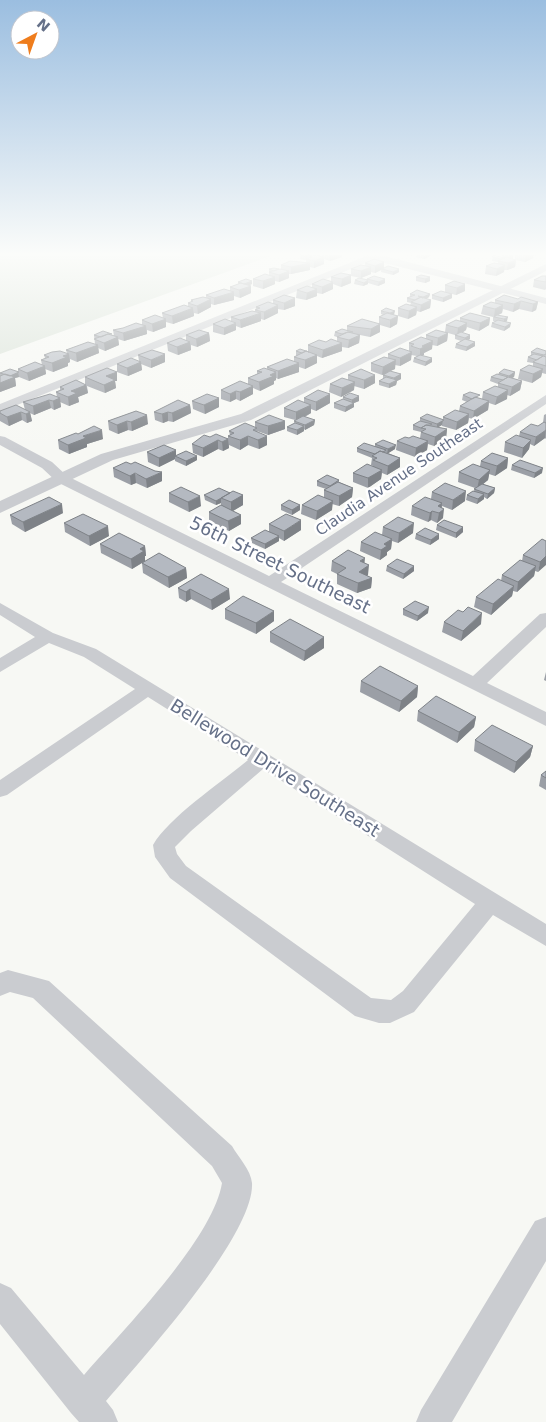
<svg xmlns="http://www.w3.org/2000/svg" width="546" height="1422" font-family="'DejaVu Sans',sans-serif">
<rect width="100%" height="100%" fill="#f7f8f4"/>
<!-- green -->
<path fill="#d7e0d5" d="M 0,255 L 273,255 L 0,354 Z"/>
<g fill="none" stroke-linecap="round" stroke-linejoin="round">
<!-- minor -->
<path fill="#caccd0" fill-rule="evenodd" d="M 362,255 L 381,255 L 546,298 L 546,304 L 373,260 L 0,412 L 0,404 L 364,257 Z
M 546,395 L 546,404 L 281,582 L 473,676 L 540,614 L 546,613 L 546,627 L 487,683 L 546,712 L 546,726 L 57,482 L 42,468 L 0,445 L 0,436 L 5,437 L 52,462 L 67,476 L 269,576 Z
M 0,603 L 53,633 L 96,649 L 546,924 L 546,946 L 493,915 L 414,1012 L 390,1023 L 379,1023 L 355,1016 L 170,878 L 155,857 L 153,845 C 169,817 222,782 248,760 L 148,697 L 7,795 L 0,797 L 0,780 L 135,689 L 84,657 L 49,643 L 0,672 L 0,658 L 35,637 L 0,615 ZM 263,769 L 475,904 L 403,991 L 391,1000 L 371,998 L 186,866 L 177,854 L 175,847 L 191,831 Z
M 8,970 L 49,981 L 232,1146 C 238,1157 251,1170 252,1183 C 255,1235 141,1360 106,1401 L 113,1410 L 118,1422 L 79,1422 L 71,1413 L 0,1324 L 0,1283 L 11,1288 L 84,1375 C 123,1330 213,1239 222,1183 L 212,1166 L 33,998 L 10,992 L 0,996 L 0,973 Z
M 546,1217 L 546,1261 L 452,1422 L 416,1422 L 421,1410 L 535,1221 Z"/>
<!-- tertiary -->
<path fill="#caccd0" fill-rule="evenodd" d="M 546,264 L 546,271 L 251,420 L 113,460 L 0,513 L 0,501 L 101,454 L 241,414 Z"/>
</g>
<!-- wall -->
<path fill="#9b9fa6" d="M 300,255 L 322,256 L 322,255 L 342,255 L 342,257 L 330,261 L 324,259 L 324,264 L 314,268 L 310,267 L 310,270 L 291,274 L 289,274 L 289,278 L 279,282 L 275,281 L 275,284 L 263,289 L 253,286 L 253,279 L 269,275 L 269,269 L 281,269 L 281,265 L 306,262 L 306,260 L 300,259 Z
M 404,255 L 431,255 L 430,256 L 424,259 L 415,257 L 416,255 L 412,256 Z
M 493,255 L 502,257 L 502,255 L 513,255 L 513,259 L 515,259 L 515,255 L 537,255 L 535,256 L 533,255 L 533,258 L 525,262 L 516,260 L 515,267 L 507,270 L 504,270 L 504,272 L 496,276 L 485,274 L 486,266 L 498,264 L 498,262 L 492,261 Z
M 384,262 L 384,268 L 399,272 L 393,275 L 381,272 L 381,270 L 375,273 L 371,272 L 371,274 L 361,278 L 351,276 L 351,283 L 341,287 L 333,284 L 333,289 L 322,294 L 317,293 L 317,296 L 306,300 L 296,298 L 297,290 L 312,287 L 312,284 L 331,281 L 331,277 L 351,275 L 351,269 L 365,266 L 365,263 Z
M 546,274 L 546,289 L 545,290 L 533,287 L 534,280 L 546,276 Z
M 416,277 L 430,277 L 430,281 L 425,283 L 416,281 Z
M 367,279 L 385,279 L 385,283 L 378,286 L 368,283 L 368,284 L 363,286 L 354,284 L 355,280 L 367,280 Z
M 252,281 L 252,284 L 250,285 L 251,293 L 240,298 L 234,296 L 234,300 L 214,305 L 211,304 L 211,307 L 198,314 L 194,313 L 194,316 L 173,324 L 166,322 L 166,327 L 153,332 L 147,330 L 147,334 L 124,341 L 118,339 L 119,345 L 105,351 L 98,348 L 99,353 L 77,362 L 70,359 L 70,362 L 68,363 L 68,366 L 53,372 L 45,369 L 46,374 L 29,381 L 19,377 L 15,378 L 16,386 L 0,392 L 0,373 L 18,372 L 18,369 L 42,365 L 41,360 L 45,358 L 44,355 L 67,353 L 66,350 L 95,344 L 94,335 L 112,335 L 114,336 L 113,330 L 142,325 L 142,320 L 163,318 L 162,313 L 188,306 L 188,303 L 191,302 L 191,300 L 206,297 L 206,295 L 230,291 L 230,287 L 238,284 L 238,282 Z
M 454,281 L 465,291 L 456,295 L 452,294 L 452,298 L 443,302 L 432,299 L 432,295 L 445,292 L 445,285 Z
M 410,294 L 430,294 L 429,297 L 426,299 L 431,300 L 430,308 L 420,312 L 417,311 L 416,315 L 408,319 L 398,316 L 398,308 L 410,305 L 411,303 L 407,302 L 407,298 L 410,297 Z
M 518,299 L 538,302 L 536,310 L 532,312 L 519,309 L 513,312 L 503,309 L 502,313 L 498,315 L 507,321 L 506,322 L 510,327 L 504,331 L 491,327 L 492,323 L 496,321 L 493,321 L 493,317 L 481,314 L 483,306 L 495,303 L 495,300 Z
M 273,300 L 295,306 L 284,310 L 278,309 L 278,313 L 264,320 L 261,319 L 261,321 L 241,328 L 236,326 L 236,330 L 224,335 L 213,332 L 213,324 L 231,321 L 231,317 L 255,312 L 256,307 L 273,304 Z
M 381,311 L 398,316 L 397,324 L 390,328 L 380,325 L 380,332 L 370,337 L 360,335 L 359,343 L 348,348 L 342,347 L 342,351 L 322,358 L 317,356 L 317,363 L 305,369 L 299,367 L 299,372 L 278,379 L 276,378 L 276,380 L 274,381 L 274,384 L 260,391 L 253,388 L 253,394 L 240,401 L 236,399 L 230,402 L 221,399 L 221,390 L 248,384 L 248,378 L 257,374 L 257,371 L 267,369 L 267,367 L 294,362 L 294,357 L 296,356 L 296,351 L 308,352 L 308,345 L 326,342 L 337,341 L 337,337 L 334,336 L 335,332 L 347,330 L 347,326 L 379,324 L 379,317 L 383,315 L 381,314 Z
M 460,318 L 490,318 L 489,325 L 479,331 L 467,327 L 466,330 L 462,333 L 470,335 L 470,339 L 468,340 L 475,346 L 466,351 L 455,348 L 456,344 L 461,341 L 455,339 L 455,335 L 448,333 L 447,341 L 437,346 L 432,345 L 432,349 L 424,353 L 423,356 L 432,362 L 425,366 L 413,362 L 414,358 L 417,356 L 411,355 L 411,360 L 400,366 L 395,365 L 395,369 L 390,371 L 401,374 L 401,379 L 397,381 L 396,385 L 389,388 L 379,385 L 379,381 L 383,379 L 383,375 L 385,374 L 382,375 L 371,371 L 371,363 L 388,358 L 388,354 L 409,351 L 409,343 L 426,339 L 426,335 L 445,332 L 446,325 L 460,321 Z
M 209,333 L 210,341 L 197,347 L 191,345 L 191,350 L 178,355 L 168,351 L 167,343 L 186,340 L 186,335 Z
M 546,351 L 546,374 L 542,373 L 541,377 L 532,383 L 518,379 L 520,370 L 533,366 L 533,363 L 527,362 L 528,357 L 531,356 L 531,352 Z
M 138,355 L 165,362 L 151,368 L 141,364 L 142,370 L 128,376 L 117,372 L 117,364 L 139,361 Z
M 117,372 L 117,381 L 115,381 L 116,388 L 105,393 L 87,386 L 88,393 L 78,397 L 79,402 L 69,406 L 60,402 L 61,407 L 54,410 L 51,408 L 34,415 L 30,413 L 32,421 L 27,423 L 22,420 L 9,426 L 0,421 L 0,411 L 25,410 L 23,402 L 57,397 L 56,392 L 60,390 L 60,387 L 85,384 L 85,377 Z
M 515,372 L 514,377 L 512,378 L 522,381 L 520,390 L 510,396 L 507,395 L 507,399 L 495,405 L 489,403 L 488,410 L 473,419 L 469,418 L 468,423 L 456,430 L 442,426 L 442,425 L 438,427 L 447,429 L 446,438 L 434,446 L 428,444 L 427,450 L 415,457 L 396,450 L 397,441 L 409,438 L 420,438 L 421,432 L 413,430 L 413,425 L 420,421 L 420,418 L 443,419 L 443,417 L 459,411 L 460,406 L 467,402 L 462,400 L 463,395 L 482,399 L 483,392 L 498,387 L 498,384 L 490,381 L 491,377 L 498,374 L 499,373 Z
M 348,375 L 375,383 L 364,389 L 354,386 L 354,390 L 341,397 L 329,392 L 330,384 L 348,380 Z
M 359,396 L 359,401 L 354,403 L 354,407 L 345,412 L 334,408 L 334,403 L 343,399 L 343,397 Z
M 219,398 L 219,407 L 205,414 L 193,409 L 192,401 Z
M 304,398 L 330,403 L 316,411 L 311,409 L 311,413 L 305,417 L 315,420 L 314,425 L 305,430 L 304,429 L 304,431 L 297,435 L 287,431 L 287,427 L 294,423 L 295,420 L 284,417 L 284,408 L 304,402 Z
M 190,405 L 191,413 L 173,422 L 168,421 L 163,423 L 155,420 L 154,412 Z
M 136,411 L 148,424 L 132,431 L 128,430 L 118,434 L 109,430 L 108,421 Z
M 546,414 L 546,439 L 545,438 L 534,446 L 530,444 L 529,449 L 522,458 L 504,452 L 505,442 L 519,436 L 520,432 L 538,426 L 543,423 L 544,415 Z
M 285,421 L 285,429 L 268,435 L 257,431 L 267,445 L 259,449 L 248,445 L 240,450 L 229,445 L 229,448 L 223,451 L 218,449 L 203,457 L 193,453 L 192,444 L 210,437 L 228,438 L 228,436 L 230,435 L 229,431 L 255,427 L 255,422 Z
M 78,434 L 103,439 L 87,444 L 87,447 L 69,454 L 59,449 L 58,440 Z
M 375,444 L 395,449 L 388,453 L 400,458 L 400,467 L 387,475 L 382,473 L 381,479 L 368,488 L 353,482 L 353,473 L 373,466 L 371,465 L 372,458 L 357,452 L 357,448 L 375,446 Z
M 147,452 L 176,456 L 197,460 L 186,466 L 175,461 L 175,459 L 159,467 L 148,462 Z
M 508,458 L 507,468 L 495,476 L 489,474 L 488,480 L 483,484 L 495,488 L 494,493 L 487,499 L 484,497 L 484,499 L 477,504 L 466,500 L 467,495 L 474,491 L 475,488 L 458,482 L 459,472 L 480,466 L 481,461 Z
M 512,465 L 542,473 L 534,478 L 511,470 Z
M 113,468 L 162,481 L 147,488 L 136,483 L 131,485 L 114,477 Z
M 339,480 L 339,482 L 353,488 L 352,497 L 339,506 L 332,504 L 332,510 L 316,520 L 301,514 L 302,505 L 324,497 L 324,490 L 326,489 L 317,486 L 317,481 Z
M 432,492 L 465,501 L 452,510 L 442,506 L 443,518 L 437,523 L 431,520 L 428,522 L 411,515 L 412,506 L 431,499 Z
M 169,493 L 201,506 L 189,512 L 169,502 Z
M 230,493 L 243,495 L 243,505 L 233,511 L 241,515 L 241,524 L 229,531 L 209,522 L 209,512 L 221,506 L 221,503 L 216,505 L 205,500 L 204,495 Z
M 281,505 L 300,505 L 300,510 L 292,515 L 281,510 Z
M 63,513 L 25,532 L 12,524 L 10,515 Z
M 64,523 L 109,536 L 90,546 L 65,532 Z
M 269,524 L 301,530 L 284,541 L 279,538 L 279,541 L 265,549 L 252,543 L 251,538 L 269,532 Z
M 437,525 L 463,527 L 463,532 L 456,538 L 436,530 Z
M 383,527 L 413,533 L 398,543 L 392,541 L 391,549 L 387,552 L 387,555 L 380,560 L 360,551 L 361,542 L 382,535 Z
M 416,534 L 439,539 L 430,545 L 415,539 Z
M 546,541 L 538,572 L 535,571 L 534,576 L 517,592 L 513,591 L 512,596 L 491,615 L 474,607 L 476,597 L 501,581 L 502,575 L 522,561 L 523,555 Z
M 100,544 L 145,546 L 146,556 L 145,556 L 145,561 L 186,568 L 187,578 L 169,588 L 143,573 L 142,563 L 132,569 L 101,553 Z
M 332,561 L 365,563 L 368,575 L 367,576 L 372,578 L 371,588 L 357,593 L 337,584 L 337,574 L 331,571 Z
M 387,566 L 414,566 L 414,571 L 403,579 L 386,571 Z
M 201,574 L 230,599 L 212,610 L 191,599 L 186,602 L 179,598 L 178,588 Z
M 225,609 L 274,621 L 256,634 L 225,619 Z
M 403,609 L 428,613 L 417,621 L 403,615 Z
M 444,622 L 481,624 L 461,641 L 442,632 Z
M 270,632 L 324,637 L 324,648 L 304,661 L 270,642 Z
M 546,672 L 546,681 L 544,680 Z
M 361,681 L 418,686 L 417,697 L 399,712 L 360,692 Z
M 418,711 L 476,717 L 474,727 L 457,743 L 417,721 Z
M 475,740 L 533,746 L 530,757 L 514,773 L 474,751 Z
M 546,771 L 546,790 L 539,786 L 541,775 Z"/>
<!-- shaded-wall -->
<path fill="#7e8287" d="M 330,255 L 342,255 L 342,257 L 330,261 Z
M 427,255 L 431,255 L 430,256 L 424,259 L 424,256 Z
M 510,255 L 513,255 L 513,259 L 509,261 Z
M 526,255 L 534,255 L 533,258 L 525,262 Z
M 324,257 L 324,264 L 314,268 L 314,261 Z
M 516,260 L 515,267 L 507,270 L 508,263 Z
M 384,262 L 384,269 L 382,269 L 381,270 L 375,273 L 375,266 Z
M 310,263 L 310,270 L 291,274 L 291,267 Z
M 505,265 L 504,272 L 496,276 L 497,269 Z
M 371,267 L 371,274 L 361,278 L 361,271 Z
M 399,269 L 399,272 L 393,275 L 393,272 Z
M 289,271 L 289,278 L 279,282 L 279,275 Z
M 351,275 L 351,283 L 341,287 L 342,279 Z
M 275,277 L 275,284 L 263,289 L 263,281 Z
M 430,277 L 430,281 L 425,283 L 425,279 Z
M 385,279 L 385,283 L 378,286 L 379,282 Z
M 368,280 L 368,284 L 363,286 L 364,283 Z
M 252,281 L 252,284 L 244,287 L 244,284 Z
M 333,282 L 333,289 L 322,294 L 322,287 Z
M 465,284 L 465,291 L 456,295 L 457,288 Z
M 251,286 L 251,293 L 240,298 L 239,290 Z
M 317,289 L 317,296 L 306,300 L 307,293 Z
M 234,292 L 234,300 L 214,305 L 214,298 Z
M 430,294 L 429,297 L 423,301 L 423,297 Z
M 452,294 L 452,298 L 443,302 L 443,298 Z
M 295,298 L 295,306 L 284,310 L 284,303 Z
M 211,299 L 211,307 L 198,314 L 197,306 Z
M 431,300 L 430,308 L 420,312 L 421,305 Z
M 521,301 L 519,309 L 513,312 L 514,304 Z
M 538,302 L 536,310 L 532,312 L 533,304 Z
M 278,305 L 278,313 L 264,320 L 264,312 Z
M 503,305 L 502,313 L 494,317 L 495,309 Z
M 417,307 L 416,315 L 408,319 L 409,311 Z
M 193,308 L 194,316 L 173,324 L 172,316 Z
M 395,311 L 394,315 L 389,317 L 390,313 Z
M 261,313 L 261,321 L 241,328 L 240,320 Z
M 398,316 L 397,324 L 390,328 L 390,320 Z
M 508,317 L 507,321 L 504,323 L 504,319 Z
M 490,318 L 489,325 L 479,331 L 480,323 Z
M 166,319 L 166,327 L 153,332 L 152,324 Z
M 236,323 L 236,330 L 224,335 L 224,328 Z
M 467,323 L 466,330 L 457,336 L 458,328 Z
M 511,323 L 510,327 L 504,331 L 505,327 Z
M 380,324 L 380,332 L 370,337 L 371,329 Z
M 146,326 L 147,334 L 124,341 L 123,333 Z
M 209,333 L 210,341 L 197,347 L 196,339 Z
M 448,333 L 447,341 L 437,346 L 438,338 Z
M 360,335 L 359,343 L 348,348 L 349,340 Z
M 470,335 L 470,339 L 464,342 L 465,338 Z
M 118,337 L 119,345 L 105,351 L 104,343 Z
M 433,341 L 432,349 L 424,353 L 424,355 L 420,357 L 420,349 L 422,346 Z
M 190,342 L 191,350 L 178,355 L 177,347 Z
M 475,342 L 475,346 L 466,351 L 467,347 Z
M 342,343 L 342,351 L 322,358 L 323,350 Z
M 98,345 L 99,353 L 77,362 L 76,353 Z
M 412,352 L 411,360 L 400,366 L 400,358 Z
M 69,354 L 70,362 L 68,363 L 68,366 L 53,372 L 52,363 L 63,356 Z
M 165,354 L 165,362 L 151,368 L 151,360 Z
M 317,355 L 317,363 L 305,369 L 305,360 Z
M 432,358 L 432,362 L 425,366 L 426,362 Z
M 396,360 L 395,369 L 382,375 L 383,367 Z
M 141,362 L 142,370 L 128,376 L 127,368 Z
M 299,363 L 299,372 L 278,379 L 278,371 Z
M 45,366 L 46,374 L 29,381 L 27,373 Z
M 543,369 L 541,377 L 532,383 L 533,374 Z
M 18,372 L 19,377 L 15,378 L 16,386 L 0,392 L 0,383 L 9,376 Z
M 117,372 L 117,381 L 115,381 L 116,388 L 105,393 L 104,385 L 106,376 Z
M 276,372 L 276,380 L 274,381 L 274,384 L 260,391 L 259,382 L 270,375 Z
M 515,372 L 514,377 L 508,380 L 509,376 Z
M 401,374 L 401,379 L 397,381 L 396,385 L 389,388 L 389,384 L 394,382 L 394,378 Z
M 375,375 L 375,383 L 364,389 L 364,380 Z
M 522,381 L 520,390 L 510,396 L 512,387 Z
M 355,382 L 354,390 L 341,397 L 342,388 Z
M 86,385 L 88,393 L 78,397 L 79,402 L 69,406 L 68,397 L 71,391 Z
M 253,386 L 253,394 L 240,401 L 240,392 Z
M 508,390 L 507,399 L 495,405 L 497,397 Z
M 236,391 L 236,399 L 230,402 L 230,394 Z
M 330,394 L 330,403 L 316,411 L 316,402 Z
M 359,396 L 359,401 L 354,403 L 354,407 L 345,412 L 346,407 L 352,404 L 352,400 Z
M 60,398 L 61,407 L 54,410 L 53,401 Z
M 219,398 L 219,407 L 205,414 L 204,405 Z
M 49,400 L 51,408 L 34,415 L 33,406 Z
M 489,401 L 488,410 L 473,419 L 474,411 Z
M 190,405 L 191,413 L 173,422 L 172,413 Z
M 311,405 L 311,413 L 296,421 L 296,412 Z
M 21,412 L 22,420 L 9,426 L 7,417 Z
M 30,412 L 32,421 L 27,423 L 26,414 Z
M 168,412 L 168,421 L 163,423 L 162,414 Z
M 469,414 L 468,423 L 456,430 L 457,422 Z
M 147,415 L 148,424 L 132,431 L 131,422 Z
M 315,420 L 314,425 L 305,430 L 305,425 Z
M 443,420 L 442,425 L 437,428 L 437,424 Z
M 127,421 L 128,430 L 118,434 L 117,425 Z
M 285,421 L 285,429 L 268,435 L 268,426 Z
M 304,426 L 304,431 L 297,435 L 297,430 Z
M 447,429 L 446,438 L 434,446 L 435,437 Z
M 102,430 L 103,439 L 87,444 L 87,447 L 69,454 L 68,445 L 83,436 Z
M 546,430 L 545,438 L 534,446 L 536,437 Z
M 248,436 L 248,445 L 240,450 L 240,440 Z
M 267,436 L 267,445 L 259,449 L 258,440 Z
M 228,439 L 229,448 L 223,451 L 222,442 Z
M 218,440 L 218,449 L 203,457 L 203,448 Z
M 531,440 L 529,449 L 522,458 L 523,448 Z
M 428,441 L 427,450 L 415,457 L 416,448 Z
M 396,445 L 395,449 L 387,454 L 388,449 Z
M 176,450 L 176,457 L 175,456 L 175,459 L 159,467 L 159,458 Z
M 197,456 L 197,460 L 186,466 L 186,461 Z
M 400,458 L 400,467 L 387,475 L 388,466 Z
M 508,458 L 507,468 L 495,476 L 497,466 Z
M 543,468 L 542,473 L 534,478 L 535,473 Z
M 382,470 L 381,479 L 368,488 L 368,478 Z
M 490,470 L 488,480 L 477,489 L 479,480 Z
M 162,472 L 162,481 L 147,488 L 146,479 Z
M 135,473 L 136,483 L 131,485 L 130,476 Z
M 353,488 L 352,497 L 339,506 L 339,496 Z
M 495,488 L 494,493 L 487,499 L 488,494 Z
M 466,491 L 465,501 L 452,510 L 453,500 Z
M 484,494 L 484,499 L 477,504 L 478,499 Z
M 243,495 L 243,505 L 231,512 L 231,502 Z
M 200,496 L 201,506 L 189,512 L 188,502 Z
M 221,498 L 221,503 L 216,505 L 216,501 Z
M 333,501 L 332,510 L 316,520 L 317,511 Z
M 442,503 L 441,511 L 444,509 L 443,518 L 437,523 L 439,513 L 438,506 Z
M 62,504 L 63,513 L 25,532 L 23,522 Z
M 300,505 L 300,510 L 292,515 L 292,510 Z
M 432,511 L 431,520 L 428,522 L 430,513 Z
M 241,515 L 241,524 L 229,531 L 228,521 Z
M 301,520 L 301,530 L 284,541 L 284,531 Z
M 414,523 L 413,533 L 398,543 L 399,533 Z
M 108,526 L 109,536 L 90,546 L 89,536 Z
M 463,527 L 463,532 L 456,538 L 456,533 Z
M 439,534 L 439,539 L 430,545 L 431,540 Z
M 279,536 L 279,541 L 265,549 L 265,544 Z
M 392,539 L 391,549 L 387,552 L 387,555 L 380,560 L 381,550 L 384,544 Z
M 145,546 L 146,556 L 145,556 L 145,561 L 132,569 L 131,559 L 140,549 Z
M 546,556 L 546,565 L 538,572 L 540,562 Z
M 365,558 L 364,568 L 360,561 Z
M 369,565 L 368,575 L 358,582 L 359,572 Z
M 414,566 L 414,571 L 403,579 L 404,574 Z
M 536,566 L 534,576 L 517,592 L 518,582 Z
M 186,568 L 187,578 L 169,588 L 168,577 Z
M 372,578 L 371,588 L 357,593 L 358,583 Z
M 514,586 L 512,596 L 491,615 L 493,604 Z
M 190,589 L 191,599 L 186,602 L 186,592 Z
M 229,589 L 230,599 L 212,610 L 211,600 Z
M 429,607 L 428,613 L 417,621 L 418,616 Z
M 274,611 L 274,621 L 256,634 L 256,623 Z
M 482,613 L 481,624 L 461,641 L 463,631 Z
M 324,637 L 324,648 L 304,661 L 305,651 Z
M 418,686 L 417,697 L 399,712 L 401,701 Z
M 476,717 L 474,727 L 457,743 L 459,732 Z
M 533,746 L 530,757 L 514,773 L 516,762 Z"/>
<!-- building -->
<path fill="#b4b9c1" stroke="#7e8287" d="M 300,255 L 309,255 L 307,255 L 307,257 Z
M 307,255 L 315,255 L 324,257 L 314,261 L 306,259 L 312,257 Z
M 493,255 L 505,258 L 501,259 L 492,257 Z
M 506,257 L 516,260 L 508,263 L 498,261 Z
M 374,259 L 384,262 L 375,266 L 365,263 Z
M 290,261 L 310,263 L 291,267 L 281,265 Z
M 494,263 L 505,265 L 497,269 L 486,266 Z
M 361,265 L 371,267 L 361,271 L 351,269 Z
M 388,266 L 399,269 L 393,272 L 382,269 Z
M 274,268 L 279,269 L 274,271 L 269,269 Z
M 280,269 L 289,271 L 279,275 L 269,272 Z
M 341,273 L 351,275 L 342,279 L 331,277 Z
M 265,274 L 275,277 L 263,281 L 253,279 Z
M 421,275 L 430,277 L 425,279 L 416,277 Z
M 374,276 L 385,279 L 379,282 L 367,279 Z
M 542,276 L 546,276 L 546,282 L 534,280 Z
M 359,278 L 368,280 L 364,283 L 355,280 Z
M 246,279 L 252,281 L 244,284 L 238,282 Z
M 323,279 L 333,282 L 322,287 L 312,284 Z
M 454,281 L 465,284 L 457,288 L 445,285 Z
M 241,283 L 251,286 L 239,290 L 230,287 Z
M 307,286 L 317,289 L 307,293 L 297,290 Z
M 224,289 L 234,292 L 214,298 L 206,295 Z
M 417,290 L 430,294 L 423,297 L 418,296 L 423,298 L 421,297 L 415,300 L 407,298 L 415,295 L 410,294 Z
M 441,291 L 452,294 L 443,298 L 432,295 Z
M 284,295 L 295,298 L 284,303 L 273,300 Z
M 504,295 L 518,299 L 521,297 L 538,302 L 533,304 L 521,301 L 514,304 L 495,300 Z
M 203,297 L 211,299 L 197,306 L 188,303 L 193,301 L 191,300 Z
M 421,297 L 431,300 L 421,305 L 411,302 Z
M 268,302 L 278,305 L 264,312 L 255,310 L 260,308 L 256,307 Z
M 491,302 L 503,305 L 495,309 L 483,306 Z
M 406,304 L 417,307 L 409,311 L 398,308 Z
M 184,305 L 193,308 L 172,316 L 162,313 Z
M 386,308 L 395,311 L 390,313 L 381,311 Z
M 252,311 L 261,313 L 240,320 L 231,317 Z
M 387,313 L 398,316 L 390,320 L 379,317 Z
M 470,313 L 490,318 L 480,323 L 460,318 Z
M 155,315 L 166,319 L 152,324 L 142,320 Z
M 497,315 L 508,317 L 504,319 L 494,317 Z
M 225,319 L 236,323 L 224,328 L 213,324 Z
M 362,319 L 380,324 L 371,329 L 347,326 Z
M 456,320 L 467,323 L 458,328 L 446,325 Z
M 498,320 L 511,323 L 505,327 L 492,323 Z
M 136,323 L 146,326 L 123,333 L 113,330 L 123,328 Z
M 342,329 L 353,332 L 348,332 L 342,334 L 335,332 Z
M 199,330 L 209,333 L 196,339 L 186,335 Z
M 436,330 L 448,333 L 438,338 L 426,335 Z
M 103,331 L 112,334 L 108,334 L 101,337 L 94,335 Z
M 348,332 L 360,335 L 349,340 L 337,337 Z
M 461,332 L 470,335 L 465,338 L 455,335 Z
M 108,334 L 118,337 L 104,343 L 94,339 Z
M 421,337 L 433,341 L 422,346 L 424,347 L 420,349 L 411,346 L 414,344 L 409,343 Z
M 180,338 L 190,342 L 177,347 L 167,343 Z
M 331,339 L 342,343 L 323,350 L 308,345 L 319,340 L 326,342 Z
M 465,339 L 475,342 L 467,347 L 456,344 Z
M 88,342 L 98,345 L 76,353 L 66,350 Z
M 400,348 L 412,352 L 400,358 L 388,354 Z
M 537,348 L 546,351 L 546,354 L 544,355 L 531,352 Z
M 300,349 L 309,352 L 306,351 L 302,353 L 296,351 Z
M 152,350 L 165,354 L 151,360 L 138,355 Z
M 60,351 L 69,354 L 63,356 L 67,357 L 52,363 L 41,360 L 49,357 L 44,355 L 52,352 Z
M 306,351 L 317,355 L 305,360 L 294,357 Z
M 534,354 L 543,356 L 537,360 L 528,357 Z
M 420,355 L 432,358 L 426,362 L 414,358 Z
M 543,356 L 546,357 L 546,366 L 533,362 Z
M 384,357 L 396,360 L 383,367 L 371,363 Z
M 131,358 L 141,362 L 127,368 L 117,364 Z
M 287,359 L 299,363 L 278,371 L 267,367 Z
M 35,362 L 45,366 L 27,373 L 18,369 Z
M 529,365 L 543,369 L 533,374 L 520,370 Z
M 107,368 L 117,372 L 106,376 L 115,380 L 104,385 L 85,377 Z
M 264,368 L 276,372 L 270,375 L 274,376 L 259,382 L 248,378 L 262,372 L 257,371 Z
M 10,369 L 19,372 L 10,376 L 0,373 Z
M 361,369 L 375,375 L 364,380 L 348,375 Z
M 504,369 L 515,372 L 509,376 L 499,373 Z
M 390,371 L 401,374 L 394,378 L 383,375 Z
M 5,374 L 15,377 L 0,383 L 0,376 Z
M 497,374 L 508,377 L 503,380 L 491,377 Z
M 386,377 L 397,380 L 389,384 L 379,381 Z
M 508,377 L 522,381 L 512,387 L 498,383 Z
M 342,378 L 355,382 L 342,388 L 330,384 Z
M 76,380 L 86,385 L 71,391 L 77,393 L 68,397 L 56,392 L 64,389 L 60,387 Z
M 240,381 L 253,386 L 240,392 L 236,391 L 230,394 L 221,390 Z
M 495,386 L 508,390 L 497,397 L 483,392 Z
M 318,390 L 330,394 L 316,402 L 304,398 Z
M 470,392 L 480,395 L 472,399 L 463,395 Z
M 350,393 L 359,396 L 352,400 L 343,397 Z
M 50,394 L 60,398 L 53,401 L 49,400 L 33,406 L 23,402 Z
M 207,394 L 219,398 L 204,405 L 192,401 Z
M 475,397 L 489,401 L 474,411 L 460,406 Z
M 343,399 L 354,403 L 346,407 L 334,403 Z
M 178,400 L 190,405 L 172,413 L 168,412 L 162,414 L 154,412 Z
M 298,400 L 311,405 L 296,412 L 284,408 Z
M 16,405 L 30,412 L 26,414 L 21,412 L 7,417 L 0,413 L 0,411 Z
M 455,410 L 469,414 L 457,422 L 443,417 Z
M 136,411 L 147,415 L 131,422 L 127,421 L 117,425 L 108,421 Z
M 427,414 L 444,420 L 437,424 L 420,418 Z
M 269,415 L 285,421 L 268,426 L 255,422 Z
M 303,416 L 315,420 L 305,425 L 294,421 Z
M 420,421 L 432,424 L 430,425 L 426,425 L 421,428 L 413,425 Z
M 544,422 L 546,423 L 546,430 L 536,437 L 520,432 L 531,424 L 538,426 Z
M 245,423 L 257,428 L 253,430 L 267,436 L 258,440 L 248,436 L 240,440 L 228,436 L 234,433 L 229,431 Z
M 295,423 L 304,426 L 297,430 L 287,427 Z
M 426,425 L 447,429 L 435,437 L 421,432 L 426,429 L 421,428 Z
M 94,426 L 102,430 L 83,436 L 86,438 L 68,445 L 58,440 L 76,433 L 78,434 Z
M 216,434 L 228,439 L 222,442 L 218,440 L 203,448 L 192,444 L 204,435 L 210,437 Z
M 516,435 L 531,440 L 523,448 L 505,442 Z
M 413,436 L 428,441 L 416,448 L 397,441 L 405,437 L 409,438 Z
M 383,440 L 396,445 L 388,449 L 375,444 Z
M 364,443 L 386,450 L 383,452 L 380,451 L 375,454 L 357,448 Z
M 164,445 L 176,450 L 159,458 L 147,452 Z
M 186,451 L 197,456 L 186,461 L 175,456 Z
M 380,451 L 400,458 L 388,466 L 373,460 L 377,458 L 372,456 Z
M 492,453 L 508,458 L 497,466 L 481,461 Z
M 520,460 L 543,468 L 535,473 L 512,465 Z
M 126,462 L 131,464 L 135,462 L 155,471 L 162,472 L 146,479 L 135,473 L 130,476 L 113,468 Z
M 367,464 L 382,470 L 368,478 L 353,473 Z
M 473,464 L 490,470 L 479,480 L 459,472 Z
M 327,475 L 339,480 L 330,486 L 317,481 Z
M 338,482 L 353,488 L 339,496 L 324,490 Z
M 445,483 L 466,491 L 453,500 L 432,492 Z
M 482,484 L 495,488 L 488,494 L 474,489 Z
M 181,487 L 200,496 L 188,502 L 169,493 Z
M 219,488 L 230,493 L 216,501 L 204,495 Z
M 233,491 L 243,495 L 231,502 L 221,498 Z
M 473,491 L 484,494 L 478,499 L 467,495 Z
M 318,495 L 333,501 L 317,511 L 302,505 Z
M 49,497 L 62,504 L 23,522 L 10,515 Z
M 425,497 L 442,503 L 438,506 L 444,509 L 439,513 L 432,511 L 430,513 L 412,506 Z
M 289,500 L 300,505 L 292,510 L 281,505 Z
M 221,505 L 241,515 L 228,521 L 209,512 Z
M 83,514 L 108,526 L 89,536 L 64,523 Z
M 286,514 L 301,520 L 284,531 L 269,524 Z
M 398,517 L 414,523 L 399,533 L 383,527 Z
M 444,520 L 463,527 L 456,533 L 437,525 Z
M 425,528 L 439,534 L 431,540 L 416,534 Z
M 265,530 L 279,536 L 265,544 L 251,538 Z
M 375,532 L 392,539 L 384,544 L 387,546 L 381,550 L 361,542 Z
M 119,533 L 145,546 L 140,549 L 144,551 L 131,559 L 100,544 Z
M 542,539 L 546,541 L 546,556 L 540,562 L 523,555 Z
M 348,550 L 365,558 L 360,561 L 369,565 L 359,572 L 372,578 L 358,583 L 337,574 L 346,568 L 332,561 Z
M 159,553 L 186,568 L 168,577 L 142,563 Z
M 397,559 L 414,566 L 404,574 L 387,566 Z
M 520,560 L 536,566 L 518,582 L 502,575 Z
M 201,574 L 229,589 L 211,600 L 190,589 L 186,592 L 178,588 Z
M 498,579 L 514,586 L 493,604 L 476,597 Z
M 243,596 L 274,611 L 256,623 L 225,609 Z
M 415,601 L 429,607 L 418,616 L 403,609 Z
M 468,607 L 482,613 L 463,631 L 444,622 L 458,610 L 463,612 Z
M 290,619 L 324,637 L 305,651 L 270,632 Z
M 380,666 L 418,686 L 401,701 L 361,681 Z
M 436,696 L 476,717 L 459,732 L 418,711 Z
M 492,725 L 533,746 L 516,762 L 475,740 Z
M 546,771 L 546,778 L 541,775 Z"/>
<!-- sky -->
<linearGradient id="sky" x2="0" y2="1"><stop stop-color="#9bbee0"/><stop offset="0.56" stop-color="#fbfcfa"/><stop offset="1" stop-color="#fbfcfa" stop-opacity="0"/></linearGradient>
<rect width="546" height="454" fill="url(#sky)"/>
<g text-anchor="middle" stroke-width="5" stroke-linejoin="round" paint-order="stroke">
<!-- far-street labels -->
<g font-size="15" fill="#657088" stroke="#fff">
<text transform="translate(399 477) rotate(-34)" y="5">Claudia Avenue Southeast</text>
</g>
<!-- street labels -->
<g font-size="18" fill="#657088" stroke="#fff">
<text transform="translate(280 565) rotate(26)" y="6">56th Street Southeast</text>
<text transform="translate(275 768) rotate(32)" y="6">Bellewood Drive Southeast</text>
</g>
</g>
<!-- north arrow -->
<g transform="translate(35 35) rotate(41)"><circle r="24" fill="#ffffff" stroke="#c1c6cf"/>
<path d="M0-4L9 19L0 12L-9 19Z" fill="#ef7d1d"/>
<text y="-8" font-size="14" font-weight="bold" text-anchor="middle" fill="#657088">N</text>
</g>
</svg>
